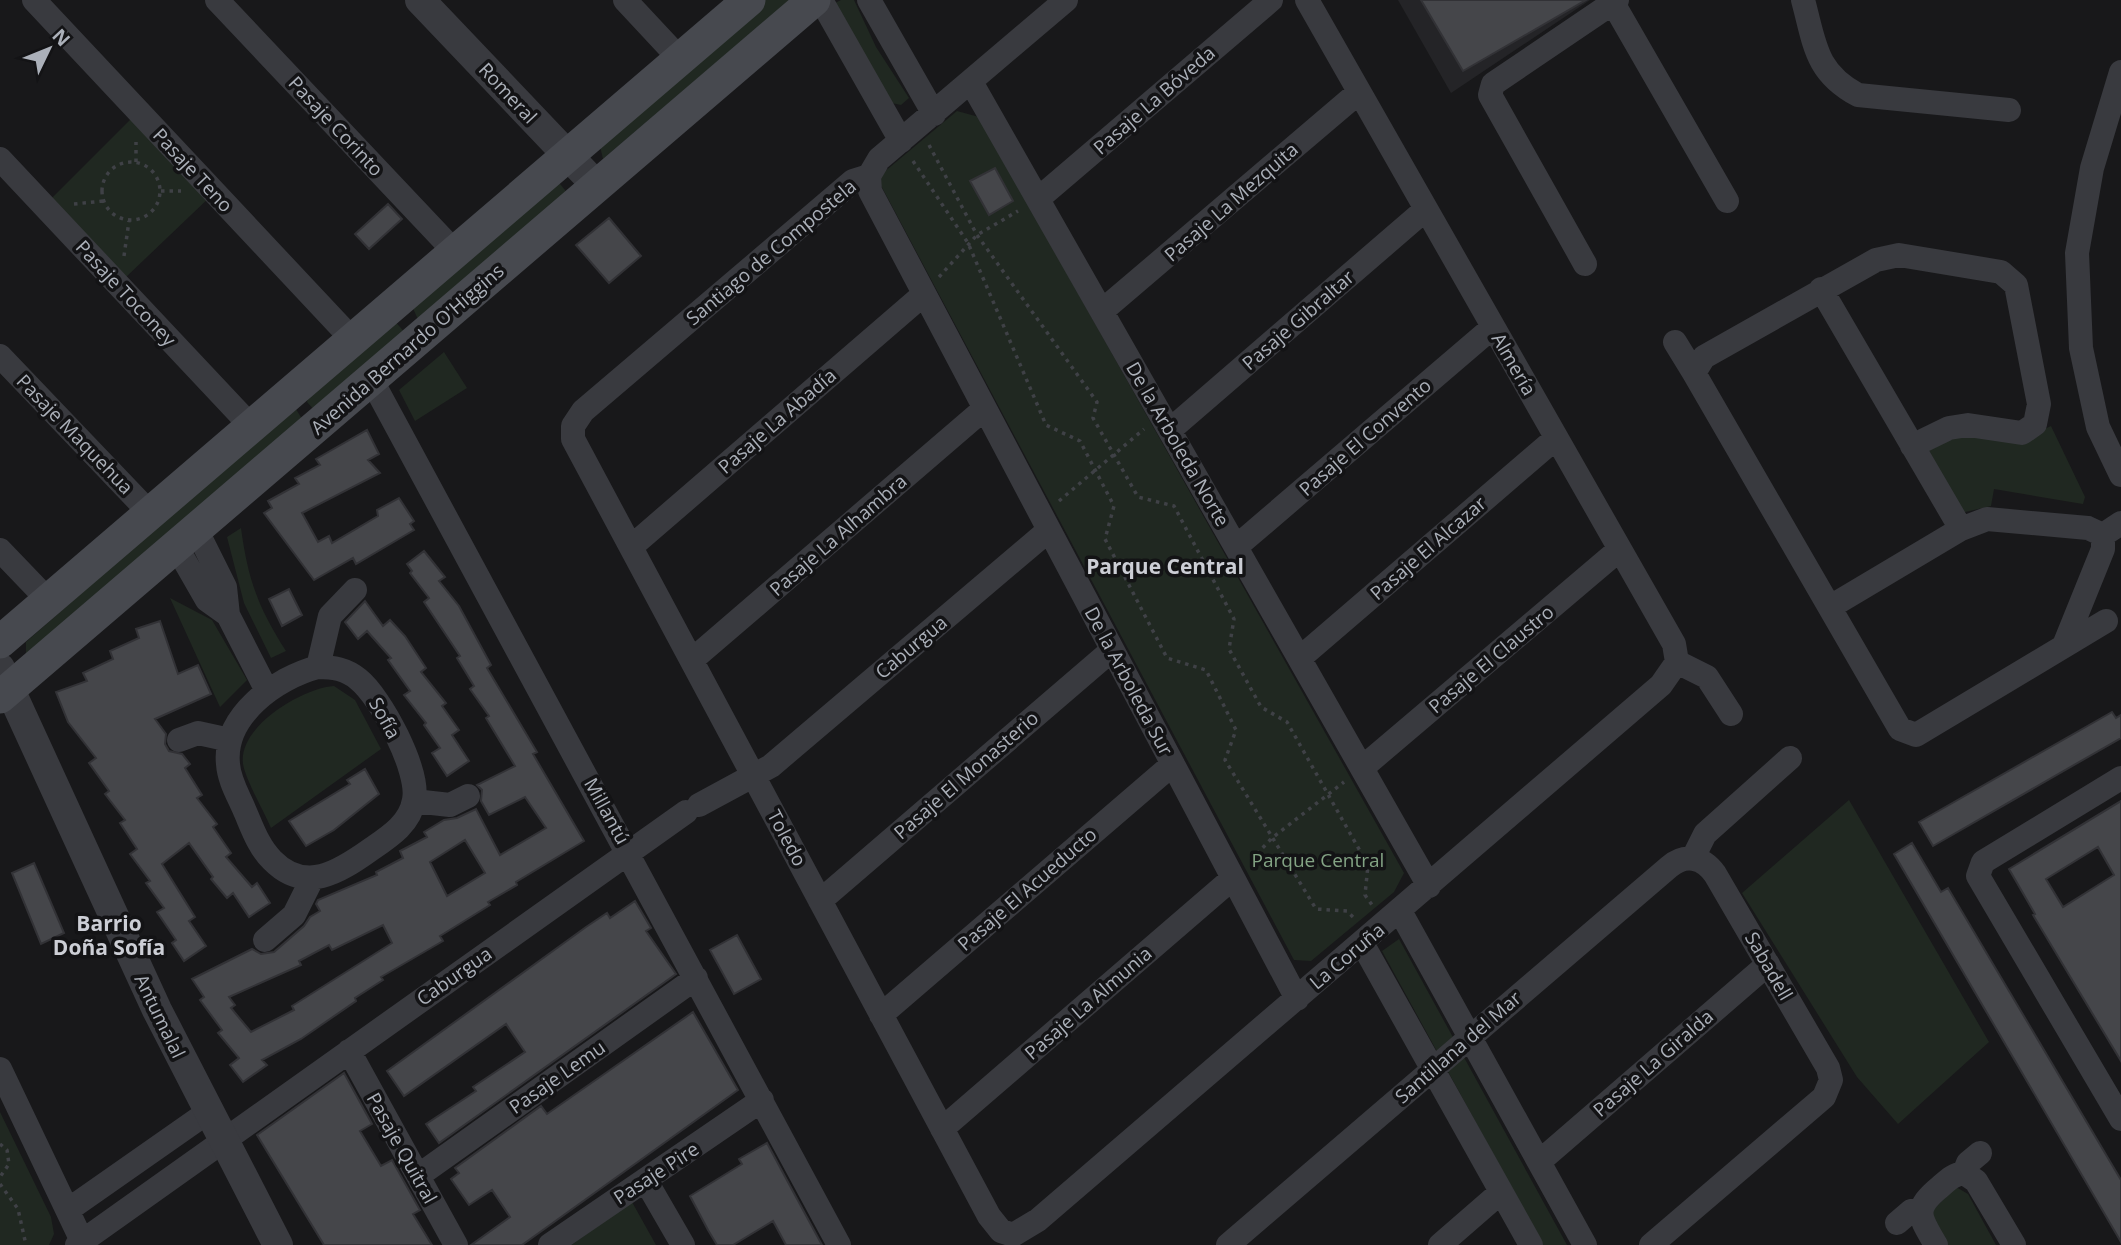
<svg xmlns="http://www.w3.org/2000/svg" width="2121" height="1245" font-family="'Open Sans',sans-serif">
<rect width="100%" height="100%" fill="#18181a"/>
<!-- built -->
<path fill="#242427" d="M 1398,0 L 1590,0 L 1451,93 Z"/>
<!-- green -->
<path fill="#202821" d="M 765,0 L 790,0 L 603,159 L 600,146 Z
M 841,0 L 854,0 L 876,47 L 909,98 L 901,105 L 882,101 L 835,3 Z
M 957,111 L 979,117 L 1404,873 L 1394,892 L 1311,961 L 1294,960 L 877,178 Z
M 134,116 L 213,194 L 125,278 L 51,199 Z
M 556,179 L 569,195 L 421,326 L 411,304 Z
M 392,318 L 407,335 L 315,411 L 307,402 L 310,392 Z
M 444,352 L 467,388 L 415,421 L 399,390 Z
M 294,406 L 304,422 L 26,657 L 26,642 Z
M 2051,426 L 2085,497 L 2083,504 L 1994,489 L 1991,506 L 1961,513 L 1929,459 L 1928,445 L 1958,433 L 2014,443 Z
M 241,528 C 248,580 258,607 286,651 L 271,658 L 244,603 L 227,537 Z
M 170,598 L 212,620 L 247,680 L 220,707 Z
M 334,686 L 355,700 L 381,749 L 271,828 C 264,811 246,781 243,764 C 238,726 303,688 334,686 Z
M 1849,800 L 1989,1042 L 1898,1124 L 1857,1077 L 1742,893 Z
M 1399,939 L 1567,1245 L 1543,1245 L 1382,951 Z
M 0,1112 L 51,1217 L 54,1234 L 49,1245 L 0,1245 Z
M 1956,1187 L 1968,1194 L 1996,1245 L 1945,1245 L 1929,1214 Z
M 632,1202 L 656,1245 L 571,1245 Z"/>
<!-- building -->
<path fill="#45464a" stroke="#323236" stroke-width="2" fill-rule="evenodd" d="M 1421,0 L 1586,0 L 1463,71 Z
M 995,168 L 1013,201 L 989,215 L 970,181 Z
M 388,204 L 402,219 L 369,249 L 355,234 Z
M 609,218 L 641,256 L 609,283 L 576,245 Z
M 367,430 L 379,454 L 368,460 L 380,473 L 302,513 L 318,542 L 329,536 L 332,543 L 378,516 L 377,510 L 399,498 L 414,521 L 410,524 L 414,530 L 356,564 L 353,558 L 314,580 L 264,513 L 272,508 L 268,501 L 299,484 L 295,478 L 320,465 L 316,459 Z
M 424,551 L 445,577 L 439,581 L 459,606 L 491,665 L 487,668 L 537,752 L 533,754 L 584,841 L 516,882 L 517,885 L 488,902 L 490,905 L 440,936 L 443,941 L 381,977 L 383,980 L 355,998 L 356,1001 L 301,1039 L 262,1060 L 267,1065 L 243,1082 L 230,1065 L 239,1058 L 218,1033 L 222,1030 L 200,1000 L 204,997 L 192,979 L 252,949 L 261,954 L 274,952 L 304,926 L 310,917 L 320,911 L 316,904 L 318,900 L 377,875 L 376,872 L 403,858 L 400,851 L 427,837 L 424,832 L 444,820 L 457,818 L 476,809 L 500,855 L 546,828 L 525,797 L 489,815 L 481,801 L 482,790 L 477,785 L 515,766 L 486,718 L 489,716 L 470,689 L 474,686 L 457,658 L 460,656 L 424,602 L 429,598 L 410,573 L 412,571 L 407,564 ZM 465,840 L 485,873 L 447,896 L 430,862 ZM 383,925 L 392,943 L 292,1006 L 294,1010 L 251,1032 L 231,1008 L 235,1005 L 229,997 L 301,965 L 299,961 L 329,945 L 332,950 Z
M 289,589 L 302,615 L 282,626 L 269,599 Z
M 365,601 L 383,626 L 390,620 L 405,636 L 426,668 L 421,672 L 446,703 L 442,706 L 459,730 L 452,735 L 469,761 L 447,776 L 432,753 L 440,748 L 424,725 L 426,723 L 404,695 L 410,691 L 388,660 L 391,658 L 367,631 L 358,639 L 345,622 Z
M 160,621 L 178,674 L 198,665 L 211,694 L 155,719 L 166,734 L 165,744 L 169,751 L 182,754 L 190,764 L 185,768 L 202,795 L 197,798 L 217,824 L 213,827 L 231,853 L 226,857 L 252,887 L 257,883 L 270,903 L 249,917 L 233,893 L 227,898 L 211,879 L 213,877 L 189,843 L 162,864 L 195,917 L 189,921 L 206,946 L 184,961 L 172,943 L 176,940 L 157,912 L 164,908 L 146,883 L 150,881 L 130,854 L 137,849 L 120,823 L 125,820 L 105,794 L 109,791 L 89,763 L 96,758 L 68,722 L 56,692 L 87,681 L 83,673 L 113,659 L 110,651 L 139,638 L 136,629 Z
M 2112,712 L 2116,718 L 2121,715 L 2121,738 L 1933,846 L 1919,822 Z
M 365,769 L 379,794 L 334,830 L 306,846 L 289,821 L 350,784 L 347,780 Z
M 2121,801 L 2121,1061 L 2033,915 L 2035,914 L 2009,869 ZM 2098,847 L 2114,875 L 2063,907 L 2046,879 Z
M 1912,843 L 1941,892 L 1948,888 L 2121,1180 L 2121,1242 L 1894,854 Z
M 34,863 L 64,933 L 41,944 L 12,873 Z
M 635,901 L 651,928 L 646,931 L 676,974 L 439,1143 L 426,1124 L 476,1091 L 473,1087 L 525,1052 L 506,1024 L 404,1096 L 387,1071 L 586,927 L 607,913 L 610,918 Z
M 737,935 L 761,979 L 734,994 L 710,950 Z
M 693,1012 L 738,1090 L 522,1245 L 471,1245 L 510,1217 L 492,1190 L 469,1205 L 451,1179 L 459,1173 L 455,1168 L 541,1106 L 547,1114 Z
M 344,1073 L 372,1124 L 360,1131 L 381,1166 L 392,1160 L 420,1210 L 413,1214 L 432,1245 L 324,1245 L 257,1135 Z
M 767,1143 L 789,1184 L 822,1245 L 786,1245 L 773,1221 L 733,1245 L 717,1245 L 708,1230 L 690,1196 L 742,1164 L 739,1159 Z"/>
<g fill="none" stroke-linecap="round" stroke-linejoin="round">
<!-- path -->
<path stroke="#3f4146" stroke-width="3.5" stroke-dasharray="3.5 5" stroke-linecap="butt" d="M 929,145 L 977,235 L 1097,402 L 1093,418 L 1138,497 L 1174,506 L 1234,619 L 1229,649 L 1261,707 L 1287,722 L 1368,865 L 1365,895 L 1372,905
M 913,161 L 968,243 L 1046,425 L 1080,441 L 1114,506 L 1105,539 L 1167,658 L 1206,670 L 1236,730 L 1225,760 L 1316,909 L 1347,911 L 1356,920
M102 191a29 29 0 1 1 58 0a29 29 0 1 1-58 0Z
M 136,162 L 136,142
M 161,191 L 181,191
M 74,204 L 103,201
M 124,256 L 129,221
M 939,277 L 977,235 L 1018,211
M 1059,501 L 1144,429
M 1251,860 L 1272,838 L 1344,782
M 0,1144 L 7,1150 L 9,1164 L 0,1177
M 0,1184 L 18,1209 L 26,1245"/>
<!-- minor -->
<path stroke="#393a3f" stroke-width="24" d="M 34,0 L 352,339
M 217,0 L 455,252
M 625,0 L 680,59
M 821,0 L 901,141
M 869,0 L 934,114
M 1066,0 L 879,159 L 869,176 L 870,191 L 1297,999
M 1803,0 C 1815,44 1815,72 1858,95 L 2009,110
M 1613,3 L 1727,201
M 2121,72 L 2092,168 L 2077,253 L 2081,348 L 2098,427 L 2121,475
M 971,82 L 1429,886
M 0,159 L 251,426
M 869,176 L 853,181 L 583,411 L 573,426 L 573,439 L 989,1216 L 1001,1231 L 1013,1235 L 1038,1220 L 1661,685 L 1677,662 L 1674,644 L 1307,0
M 1038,199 L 1271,0
M 1585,264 L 1490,95 L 1493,84 L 1617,0
M 1821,289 L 1961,529
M 1102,311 L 1359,92
M 1675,342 L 1694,373
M 0,356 L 150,513
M 371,379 L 839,1245
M 1170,430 L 1426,209
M 1912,446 L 1949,428 L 1968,425 L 2022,433 L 2035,424 L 2039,404 L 2016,285 L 2001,272 L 1899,255 L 1876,260 L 1704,357 L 1694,373 L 1900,729 L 1916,735 L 2106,621
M 196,529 L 225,587 L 228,615 L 267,691
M 176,546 L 207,600 L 228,615
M 631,547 L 924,294
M 1236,547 L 1493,327
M 0,550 L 48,600
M 1830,607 L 1961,529 L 1987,519 L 2088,528 L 2103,535
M 2065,643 L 2103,549 L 2103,535 L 2121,523
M 1300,658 L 1556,438
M 692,660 L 984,409
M 1677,662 L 1707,677 L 1731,714
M 318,667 C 333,667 346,669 358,679 C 381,697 420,771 414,800 C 410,824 389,837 370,850 C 339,872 305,894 272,860 C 258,846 252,827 244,809 C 238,795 229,780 228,764 C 223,716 276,678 318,667 Z
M 318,667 L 330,616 L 355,590
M 179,740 L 198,733 L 230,740
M 1362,768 L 1620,549
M 2121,778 L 1983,862 L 1978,876 L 2121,1119
M 414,801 L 450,805 L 468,796
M 699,805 L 771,766 L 1049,530
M 1693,858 L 1705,834 L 1790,758
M 820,901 L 1112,650
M 1400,911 L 1585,1245
M 265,940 L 294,915 L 312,879
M 1362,943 L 1531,1245
M 881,1015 L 1173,764
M 349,1051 L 456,1245
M 0,1069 L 82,1241
M 942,1129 L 1233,878
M 1539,1162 L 1768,964
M 1964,1173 L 1968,1163 L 1980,1153
M 418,1176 L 696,978
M 646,1181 L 683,1245
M 68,1210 L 208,1112
M 1897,1223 L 1911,1211 L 1921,1209
M 77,1245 L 686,812
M 550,1245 L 762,1100
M 1228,1245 L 1669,867 C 1685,853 1703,857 1715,874 L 1828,1068 L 1831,1080 L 1824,1097 L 1651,1245
M 1440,1245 L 1501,1192
M 1936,1245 C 1920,1217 1912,1210 1940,1187 C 1948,1180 1954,1174 1964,1173 L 1976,1181 L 2014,1245"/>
<!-- tertiary -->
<path stroke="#393a3f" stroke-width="30" d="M 420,0 L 597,186
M 0,668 L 157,1010 L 278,1245"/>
<!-- secondary -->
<path stroke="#47494f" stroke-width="33" d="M 0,642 L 749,0
M 0,697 L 814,0"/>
</g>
<g text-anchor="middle" stroke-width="7" stroke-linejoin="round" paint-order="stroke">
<!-- street labels -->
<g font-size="19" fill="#abb0b9" stroke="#131315">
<text transform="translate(508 93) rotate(47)" y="7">Romeral</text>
<text transform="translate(1154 100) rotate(-41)" y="7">Pasaje La Bóveda</text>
<text transform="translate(336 126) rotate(47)" y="7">Pasaje Corinto</text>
<text transform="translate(193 170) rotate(47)" y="7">Pasaje Teno</text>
<text transform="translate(1231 202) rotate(-41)" y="7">Pasaje La Mezquita</text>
<text transform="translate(771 252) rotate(-40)" y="7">Santiago de Compostela</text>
<text transform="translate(126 293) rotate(47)" y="7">Pasaje Toconey</text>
<text transform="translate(1298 320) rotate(-41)" y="7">Pasaje Gibraltar</text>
<text transform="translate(407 349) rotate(-41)" y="7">Avenida Bernardo O'Higgins</text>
<text transform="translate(1514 364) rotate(60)" y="7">Almería</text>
<text transform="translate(777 421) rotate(-41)" y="7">Pasaje La Abadía</text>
<text transform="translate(75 434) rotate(46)" y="7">Pasaje Maquehua</text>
<text transform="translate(1365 437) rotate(-41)" y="7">Pasaje El Convento</text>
<text transform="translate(1178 444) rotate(60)" y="7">De la Arboleda Norte</text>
<text transform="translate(838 535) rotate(-41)" y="7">Pasaje La Alhambra</text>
<text transform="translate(1428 548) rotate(-41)" y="7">Pasaje El Alcazar</text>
<text transform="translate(911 647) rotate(-40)" y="7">Caburgua</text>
<text transform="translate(1491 659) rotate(-40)" y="7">Pasaje El Claustro</text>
<text transform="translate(1129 681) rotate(62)" y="7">De la Arboleda Sur</text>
<text transform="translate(385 718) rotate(61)" y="7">Sofía</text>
<text transform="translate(966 775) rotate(-41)" y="7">Pasaje El Monasterio</text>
<text transform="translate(607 811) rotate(61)" y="7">Millantú</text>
<text transform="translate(787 838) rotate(62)" y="7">Toledo</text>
<text transform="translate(1027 889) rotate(-41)" y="7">Pasaje El Acueducto</text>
<text transform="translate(1347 956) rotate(-40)" y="7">La Coruña</text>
<text transform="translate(1769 966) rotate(60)" y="7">Sabadell</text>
<text transform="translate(454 976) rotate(-35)" y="7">Caburgua</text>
<text transform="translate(1088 1003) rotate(-41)" y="7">Pasaje La Almunia</text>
<text transform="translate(160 1016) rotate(64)" y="7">Antumalal</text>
<text transform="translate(1458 1047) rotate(-41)" y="7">Santillana del Mar</text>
<text transform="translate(1653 1063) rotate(-41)" y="7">Pasaje La Giralda</text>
<text transform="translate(557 1077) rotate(-35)" y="7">Pasaje Lemu</text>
<text transform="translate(402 1148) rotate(61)" y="7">Pasaje Quitral</text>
<text transform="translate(656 1173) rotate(-33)" y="7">Pasaje Pire</text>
</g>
<!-- park labels -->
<g font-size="19" fill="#83a384" stroke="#131315">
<text x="1318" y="867">Parque Central</text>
</g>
<!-- neighbourhood labels -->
<g font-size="21" font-weight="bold" fill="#ccced5" stroke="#131315">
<text x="1165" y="574">Parque Central</text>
<text x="109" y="931">Barrio<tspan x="109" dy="24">Doña Sofía</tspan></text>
</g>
</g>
<!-- north arrow -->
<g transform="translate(49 49) rotate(47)" stroke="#131315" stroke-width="5" paint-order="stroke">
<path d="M0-5L12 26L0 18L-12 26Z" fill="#abb0b9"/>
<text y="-10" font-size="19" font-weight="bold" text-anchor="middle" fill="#abb0b9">N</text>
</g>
</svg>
